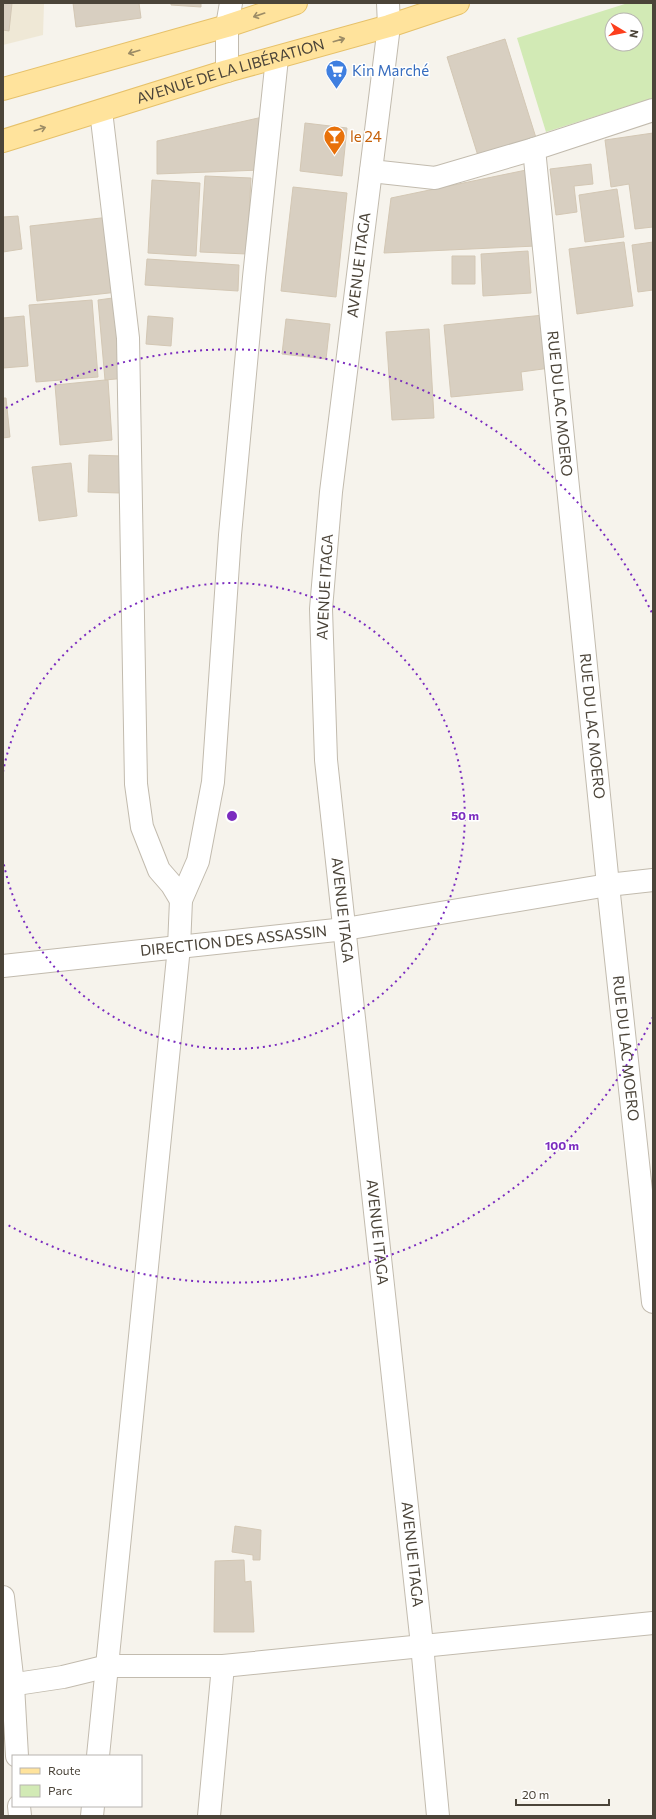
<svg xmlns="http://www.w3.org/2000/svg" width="656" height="1819" font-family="Commissioner,sans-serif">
<rect width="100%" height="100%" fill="#f6f3ec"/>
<!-- education -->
<path fill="#efe8d6" d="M 3,3 L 44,3 L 43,35 L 3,45 Z"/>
<!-- green -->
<path fill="#d2eab5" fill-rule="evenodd" d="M 628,3 L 653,3 L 653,98 L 546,132 L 517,38 ZM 612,20 L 636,20 L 636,44 L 612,44 Z"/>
<!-- building -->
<path fill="#d8cfc1" stroke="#d3c7b4" d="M 3,3 L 12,3 L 9,31 L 3,30 Z
M 73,3 L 139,3 L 141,18 L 76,27 Z
M 171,3 L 201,3 L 201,7 L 171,5 Z
M 505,39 L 537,141 L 479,159 L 447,57 Z
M 267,116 L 261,170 L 157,174 L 157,141 Z
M 305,123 L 347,128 L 342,176 L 300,171 Z
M 653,133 L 653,227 L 635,229 L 629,184 L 611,187 L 605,140 Z
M 591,164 L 593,184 L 574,186 L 577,212 L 556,215 L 550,169 Z
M 531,169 L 536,246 L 384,253 L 391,198 Z
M 205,176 L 251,178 L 247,254 L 200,252 Z
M 152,180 L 200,183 L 196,256 L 148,253 Z
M 293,187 L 347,193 L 336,297 L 281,291 Z
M 617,189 L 624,237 L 585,242 L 579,195 Z
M 18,216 L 22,249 L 3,252 L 3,217 Z
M 110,217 L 118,292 L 37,301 L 30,226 Z
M 624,242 L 633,306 L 577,314 L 569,249 Z
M 653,242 L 653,290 L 638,292 L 632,245 Z
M 528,251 L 531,293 L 483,296 L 481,254 Z
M 452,256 L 475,256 L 475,284 L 452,284 Z
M 147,259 L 239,265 L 238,291 L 145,285 Z
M 120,297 L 127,378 L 105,380 L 98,300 Z
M 92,300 L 98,377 L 36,382 L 29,305 Z
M 544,315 L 550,368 L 521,372 L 523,390 L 451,397 L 444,325 Z
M 24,316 L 28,366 L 3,368 L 3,318 Z
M 148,316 L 173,318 L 171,346 L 146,344 Z
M 286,319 L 330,324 L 326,359 L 282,354 Z
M 429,329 L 434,418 L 392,420 L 386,332 Z
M 105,380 L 108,380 L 112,440 L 60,445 L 55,385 Z
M 3,398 L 6,398 L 10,437 L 3,438 Z
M 89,455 L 122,456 L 120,493 L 88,492 Z
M 71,463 L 77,516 L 39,521 L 32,467 Z
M 235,1526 L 261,1530 L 260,1560 L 253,1560 L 253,1555 L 232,1552 Z
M 244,1560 L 245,1582 L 251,1581 L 254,1632 L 214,1632 L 215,1561 Z"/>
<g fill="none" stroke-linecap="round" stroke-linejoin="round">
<defs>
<g id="minor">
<path id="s1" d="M 388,3 L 389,26 L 331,492 L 321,609 L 326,760 L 422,1645 L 438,1816"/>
<path d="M 227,71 L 227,26 L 231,3"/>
<path d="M 101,111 L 128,338 L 136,784 L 142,827 L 159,870 L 172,885 L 181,900"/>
<path id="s2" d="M 534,149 L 608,885 L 653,1302"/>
<path d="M 371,171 L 435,178 L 534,149 L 653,110"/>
<path id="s3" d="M 3,966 L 345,929 L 608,885 L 653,880"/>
<path d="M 3,1597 L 13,1685 L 17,1756"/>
<path d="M 3,1686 L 63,1677 L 108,1666 L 223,1666 L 653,1623"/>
<path d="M 98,1756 L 179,947 L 181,900 L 198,861 L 213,782 L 230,535 L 254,277 L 277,58"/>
<path d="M 19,1806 L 20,1816"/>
<path d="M 92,1816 L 93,1806"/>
<path d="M 209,1816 L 223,1666"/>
</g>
<g id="major">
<path d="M 3,89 L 227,26 L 296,3"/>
<path id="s4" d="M 3,141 L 227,71 L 389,26 L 458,3"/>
</g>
</defs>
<!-- minor casing -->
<use href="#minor" stroke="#c2bbae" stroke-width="24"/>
<!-- major casing -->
<use href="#major" stroke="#e6c16a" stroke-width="24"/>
<!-- minor -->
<use href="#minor" stroke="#fff" stroke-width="22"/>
<!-- major -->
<use href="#major" stroke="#ffe39c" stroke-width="22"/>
</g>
<!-- one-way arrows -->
<defs><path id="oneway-shaft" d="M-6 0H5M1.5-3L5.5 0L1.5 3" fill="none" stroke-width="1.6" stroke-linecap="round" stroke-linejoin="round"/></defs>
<g stroke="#9c8c66">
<use href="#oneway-shaft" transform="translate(259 15) rotate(161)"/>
<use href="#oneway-shaft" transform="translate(339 40) rotate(-16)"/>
<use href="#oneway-shaft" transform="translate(134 52) rotate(164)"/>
<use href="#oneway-shaft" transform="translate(40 129) rotate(-17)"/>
</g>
<!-- distance rings -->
<g fill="none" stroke="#7b2cbf" stroke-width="2" stroke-dasharray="2 4">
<path d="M3 772A233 233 0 1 1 3 860"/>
<path d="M653 1017A466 466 0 0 1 6 1224M6 408A466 466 0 0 1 653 615"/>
</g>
<!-- icons -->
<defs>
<symbol id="supermarket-pin" viewBox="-11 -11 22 30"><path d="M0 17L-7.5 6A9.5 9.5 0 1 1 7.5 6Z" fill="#3f7fe0" stroke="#fff"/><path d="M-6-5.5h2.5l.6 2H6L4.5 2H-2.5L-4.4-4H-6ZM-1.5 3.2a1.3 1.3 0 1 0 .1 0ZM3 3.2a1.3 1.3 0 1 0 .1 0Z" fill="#fff"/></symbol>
<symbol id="bar-pin" viewBox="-11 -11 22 30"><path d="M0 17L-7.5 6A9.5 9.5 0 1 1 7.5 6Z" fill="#e8710a" stroke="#fff"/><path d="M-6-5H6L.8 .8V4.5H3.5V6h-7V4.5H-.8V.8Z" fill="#fff"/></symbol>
</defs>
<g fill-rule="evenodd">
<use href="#supermarket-pin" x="324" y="58" width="25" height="34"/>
<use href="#bar-pin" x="322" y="124" width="25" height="34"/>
</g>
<g text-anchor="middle" stroke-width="3" stroke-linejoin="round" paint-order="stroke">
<!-- shop labels -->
<g font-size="15" fill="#366cbe" stroke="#fff" text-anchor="start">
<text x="352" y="76">Kin Marché</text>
</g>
<!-- street labels -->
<g font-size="15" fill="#4b4439" stroke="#fff">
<text dy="5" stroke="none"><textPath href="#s4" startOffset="238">AVENUE DE LA LIBÉRATION</textPath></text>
<text transform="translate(359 265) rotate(-83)" y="5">AVENUE ITAGA</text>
<text dy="5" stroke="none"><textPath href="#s2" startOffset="256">RUE DU LAC MOERO</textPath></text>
<text transform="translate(325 587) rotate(-87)" y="5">AVENUE ITAGA</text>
<text dy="5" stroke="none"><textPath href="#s2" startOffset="580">RUE DU LAC MOERO</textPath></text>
<text dy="5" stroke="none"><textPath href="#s1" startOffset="912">AVENUE ITAGA</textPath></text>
<text dy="5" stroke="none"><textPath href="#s3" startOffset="232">DIRECTION DES ASSASSIN</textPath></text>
<text dy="5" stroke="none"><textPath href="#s2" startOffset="904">RUE DU LAC MOERO</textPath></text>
<text dy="5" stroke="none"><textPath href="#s1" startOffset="1236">AVENUE ITAGA</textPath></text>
<text dy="5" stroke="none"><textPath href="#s1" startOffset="1560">AVENUE ITAGA</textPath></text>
</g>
<!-- food labels -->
<g font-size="15" fill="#c56008" stroke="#fff" text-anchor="start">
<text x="350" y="142">le 24</text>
</g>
</g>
<circle cx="232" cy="816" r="6" fill="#7b2cbf" stroke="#fff" stroke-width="2"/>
<g font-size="12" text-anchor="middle" font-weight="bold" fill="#7b2cbf" stroke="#fff" stroke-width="3" stroke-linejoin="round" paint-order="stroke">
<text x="465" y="820">50 m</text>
<text x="562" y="1150">100 m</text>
</g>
<!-- border -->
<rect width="656" height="1819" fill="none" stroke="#4b4439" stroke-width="8"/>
<!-- legend -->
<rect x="12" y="1755" width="130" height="52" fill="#ffffff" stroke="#b7b4b0"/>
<rect x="20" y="1768" width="20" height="6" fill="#ffe39c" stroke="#b7b4b0"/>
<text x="48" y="1775" font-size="12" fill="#4b4439">Route</text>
<rect x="20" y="1785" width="20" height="12" fill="#d2eab5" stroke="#b7b4b0"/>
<text x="48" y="1795" font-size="12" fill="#4b4439">Parc</text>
<!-- north arrow -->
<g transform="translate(624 32) rotate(100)"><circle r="19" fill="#ffffff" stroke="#b7b4b0"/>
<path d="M0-3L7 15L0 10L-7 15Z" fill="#fc3f1d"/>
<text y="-6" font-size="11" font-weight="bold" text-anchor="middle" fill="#4b4439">N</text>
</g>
<!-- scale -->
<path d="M516 1799v6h93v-6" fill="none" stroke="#4b4439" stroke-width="2"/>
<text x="522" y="1799" font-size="12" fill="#4b4439" stroke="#ffffff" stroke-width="3" paint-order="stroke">20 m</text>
</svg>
